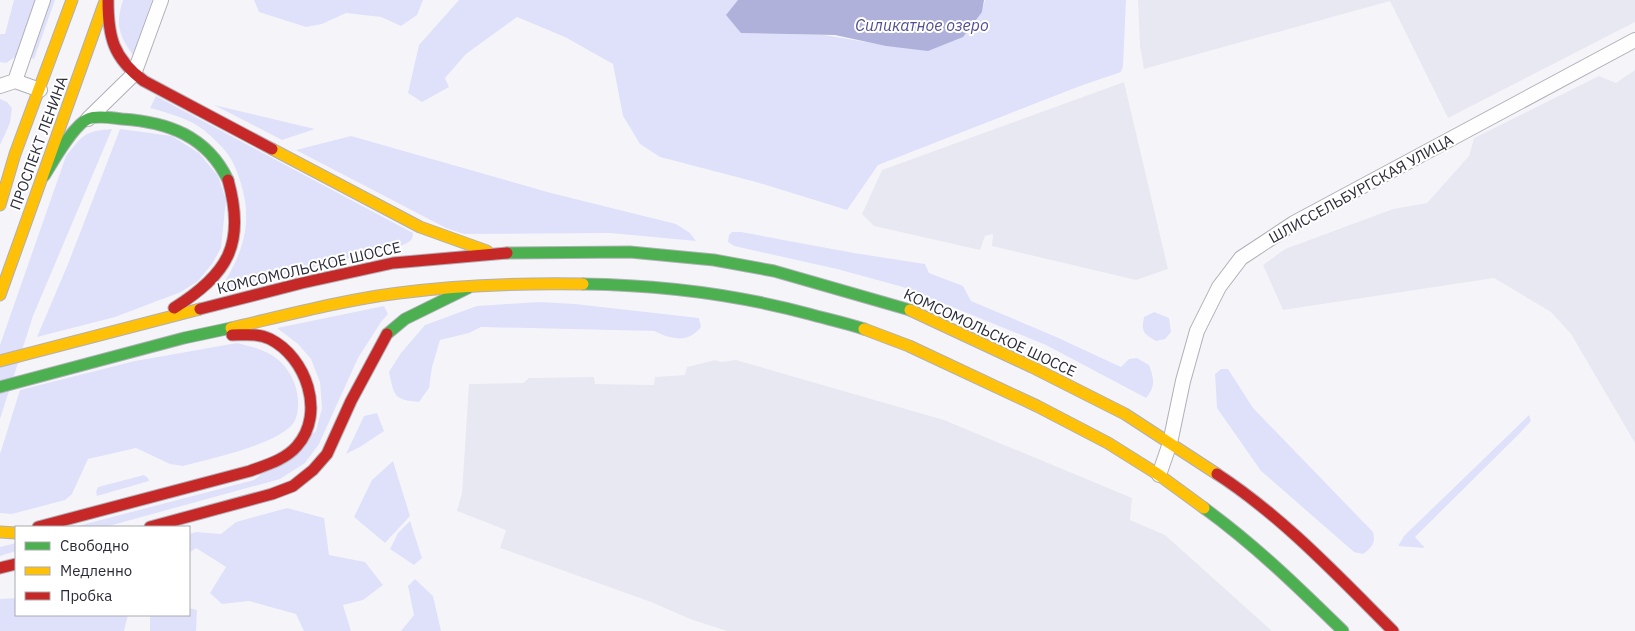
<svg xmlns="http://www.w3.org/2000/svg" width="1635" height="631" font-family="'IBM Plex Sans',sans-serif">
<rect width="100%" height="100%" fill="#f5f5f9"/>
<!-- built -->
<path fill="#e8e8f3" d="M 1138,0 L 1635,0 L 1635,22 L 1448,118 L 1390,1 L 1144,69 L 1140,47 Z
M 1635,70 L 1635,443 L 1571,334 L 1551,312 L 1494,278 L 1283,310 L 1263,265 L 1285,249 L 1393,209 L 1427,203 L 1469,156 L 1474,138 L 1599,76 L 1616,83 Z
M 1124,82 L 1168,269 L 1136,280 L 992,246 L 993,234 L 985,236 L 980,250 L 874,226 L 862,214 L 882,170 Z
M 715,360 L 722,362 L 736,360 L 944,420 L 1132,498 L 1130,520 L 1165,535 L 1272,631 L 727,631 L 690,619 L 651,602 L 500,548 L 506,530 L 457,511 L 462,493 L 469,384 L 523,383 L 529,378 L 594,377 L 595,384 L 654,385 L 655,377 L 685,375 L 687,367 Z"/>
<!-- green -->
<path fill="#dfe1fb" d="M 14,0 L 55,0 L 34,59 L 31,58 L 29,54 L 32,46 L 6,63 L 0,62 L 0,34 L 5,34 Z
M 123,0 L 152,0 L 133,55 C 119,36 115,24 123,0 Z
M 254,0 L 423,0 L 417,15 L 401,26 L 381,17 L 346,13 L 322,24 L 306,27 L 259,12 Z
M 459,0 L 739,0 L 741,33 L 824,35 L 896,47 L 982,12 L 985,0 L 1126,0 L 1123,66 L 1121,72 L 1080,86 L 878,165 L 847,210 L 756,182 L 660,157 L 640,144 L 623,116 L 613,64 L 565,37 L 517,17 L 466,54 L 445,78 L 449,87 L 422,102 L 408,93 L 419,45 Z
M 156,96 L 413,233 C 413,241 409,242 403,245 L 273,277 L 216,294 C 241,260 254,225 241,184 C 237,170 232,158 222,147 C 213,138 204,129 193,123 C 179,116 165,112 150,108 Z
M 0,99 L 7,102 L 12,108 L 10,123 L 0,145 Z
M 214,105 L 315,129 L 282,140 Z
M 112,129 L 33,316 L 0,419 L 0,345 L 66,156 C 83,135 84,131 112,129 Z
M 120,129 L 172,136 L 199,153 L 218,176 L 226,200 L 221,248 L 212,264 L 198,281 L 181,292 L 115,317 L 37,337 L 68,264 Z
M 351,136 L 551,193 L 676,224 L 690,233 L 696,241 L 610,233 L 464,234 L 446,228 L 296,150 Z
M 732,232 L 741,232 L 854,253 L 925,264 L 929,273 L 963,286 L 971,301 L 1054,336 L 1121,367 L 1129,359 L 1137,358 L 1149,365 C 1154,379 1156,386 1146,398 L 1046,345 L 903,287 L 837,269 L 734,246 L 728,242 L 729,235 Z
M 539,302 L 575,304 L 699,318 L 701,327 C 688,344 671,339 654,331 L 481,327 L 469,333 L 440,340 L 432,367 L 429,388 L 419,402 C 393,400 394,395 389,372 L 401,353 L 425,325 L 477,306 Z
M 384,306 L 388,314 L 381,322 L 358,358 L 319,444 L 305,463 L 280,479 L 105,527 L 74,527 L 254,480 L 316,431 L 322,408 L 320,382 L 311,359 L 298,344 L 277,328 Z
M 1154,312 L 1169,318 L 1171,332 L 1165,339 L 1156,341 C 1143,333 1141,332 1144,317 Z
M 237,343 C 263,349 283,355 294,382 C 299,394 301,416 291,426 C 271,446 212,458 183,466 L 170,464 L 136,448 L 88,459 L 72,494 L 65,500 L 12,514 L 0,513 L 0,454 L 20,390 L 135,361 Z
M 1221,369 L 1228,369 L 1253,408 L 1373,532 C 1376,543 1372,547 1363,554 L 1354,552 L 1261,471 L 1217,408 L 1215,374 Z
M 377,413 L 384,431 L 360,447 L 346,454 L 364,416 Z
M 1529,415 L 1531,421 L 1520,433 L 1415,537 L 1425,548 L 1398,546 L 1404,536 Z
M 393,461 L 410,516 L 385,543 L 354,517 L 372,480 Z
M 144,475 L 148,478 L 149,481 L 97,496 L 96,492 L 98,487 Z
M 287,508 L 324,518 L 329,555 L 365,562 L 383,585 L 363,600 L 343,605 L 351,631 L 304,631 L 296,614 L 249,601 L 222,604 L 210,593 L 226,567 L 196,548 L 189,553 L 189,534 L 196,532 L 221,534 L 236,522 Z
M 410,521 L 422,558 L 414,565 L 390,549 L 398,533 Z
M 16,543 L 16,551 L 0,556 L 0,547 Z
M 415,579 L 433,596 L 441,631 L 401,631 L 414,615 L 408,586 Z
M 16,598 L 16,615 L 128,615 L 124,631 L 0,631 L 0,599 Z
M 189,608 L 197,610 L 196,631 L 150,631 L 150,615 L 189,615 Z"/>
<!-- water -->
<path fill="#afb1db" d="M 738,0 L 984,0 L 982,12 L 963,37 L 928,51 L 886,46 L 835,35 L 741,33 L 726,15 Z"/>
<g fill="none" stroke-linecap="round" stroke-linejoin="round">
<defs>
<path id="street" d="M 15,81 L 43,0
M 0,86 L 15,81 L 40,90
M 88,119 L 134,74 L 161,0
M 1159,475 L 1170,443 L 1183,381 L 1197,331 L 1219,287 L 1241,258 L 1294,223 L 1635,40"/>
<path id="fast" d="M 44,176 C 53,162 73,125 88,119 C 97,115 112,118 122,119 C 168,122 207,136 228,180
M 507,253 L 630,252 L 714,260 L 774,271 L 910,310
M 583,284 C 659,285 735,294 809,314 C 827,319 846,323 864,329
M 387,334 L 405,319 L 468,288
M 0,387 L 184,338 L 231,328
M 1204,508 C 1255,545 1298,587 1343,631"/>
<path id="slow" d="M 272,149 L 420,227 L 487,251
M 0,205 L 15,154 L 72,0
M 0,295 L 104,4
M 910,310 L 1032,367 L 1125,414 L 1217,474
M 231,328 C 287,315 343,300 399,293 C 460,285 521,283 583,284
M 864,329 L 909,346 L 1037,406 L 1108,443 L 1159,475 L 1204,508
M 0,361 L 200,309
M 0,532 L 16,533"/>
<path id="jam" d="M 108,0 C 108,37 113,58 144,81 L 272,149
M 174,308 C 228,274 246,244 228,180
M 200,309 L 302,283 L 393,263 L 507,253
M 1217,474 C 1283,517 1338,576 1393,631
M 38,527 L 250,471 C 266,465 285,460 297,446 C 326,413 306,357 270,339 C 258,333 244,335 232,335
M 150,527 L 272,494 L 293,486 L 313,470 L 327,454 L 351,401 L 387,334
M 0,568 L 16,564"/>
</defs>
<!-- street casing -->
<use href="#street" stroke="#afb0b8" stroke-width="16"/>
<!-- fast casing -->
<use href="#fast" stroke="#afb0b8" stroke-width="13"/>
<!-- slow casing -->
<use href="#slow" stroke="#afb0b8" stroke-width="13"/>
<!-- jam casing -->
<use href="#jam" stroke="#afb0b8" stroke-width="13"/>
<!-- street -->
<use href="#street" stroke="#fefefe" stroke-width="14"/>
<!-- fast -->
<use href="#fast" stroke="#4caf50" stroke-width="11"/>
<!-- slow -->
<use href="#slow" stroke="#ffc107" stroke-width="11"/>
<!-- jam -->
<use href="#jam" stroke="#c62828" stroke-width="11"/>
</g>
<g text-anchor="middle" stroke-width="4" stroke-linejoin="round" paint-order="stroke">
<!-- street labels -->
<g font-size="15" fill="#2b2c39" stroke="#fff">
<text transform="translate(39 143) rotate(-70)" y="5">ПРОСПЕКТ ЛЕНИНА</text>
<text transform="translate(1361 189) rotate(-29)" y="5">ШЛИССЕЛЬБУРГСКАЯ УЛИЦА</text>
<text transform="translate(309 268) rotate(-13)" y="5">КОМСОМОЛЬСКОЕ ШОССЕ</text>
<text transform="translate(990 333) rotate(25)" y="5">КОМСОМОЛЬСКОЕ ШОССЕ</text>
</g>
<!-- water labels -->
<g font-size="16" font-style="italic" fill="#4e4d96" stroke="#fff">
<text x="922" y="31">Силикатное озеро</text>
</g>
</g>
<!-- legend -->
<rect x="15" y="526" width="175" height="90" fill="#ffffff" stroke="#aaabb0"/>
<rect x="25" y="542" width="25" height="8" fill="#4caf50" stroke="#aaabb0"/>
<text x="60" y="551" font-size="15" fill="#2b2c39">Свободно</text>
<rect x="25" y="567" width="25" height="8" fill="#ffc107" stroke="#aaabb0"/>
<text x="60" y="576" font-size="15" fill="#2b2c39">Медленно</text>
<rect x="25" y="592" width="25" height="8" fill="#c62828" stroke="#aaabb0"/>
<text x="60" y="601" font-size="15" fill="#2b2c39">Пробка</text>
</svg>
